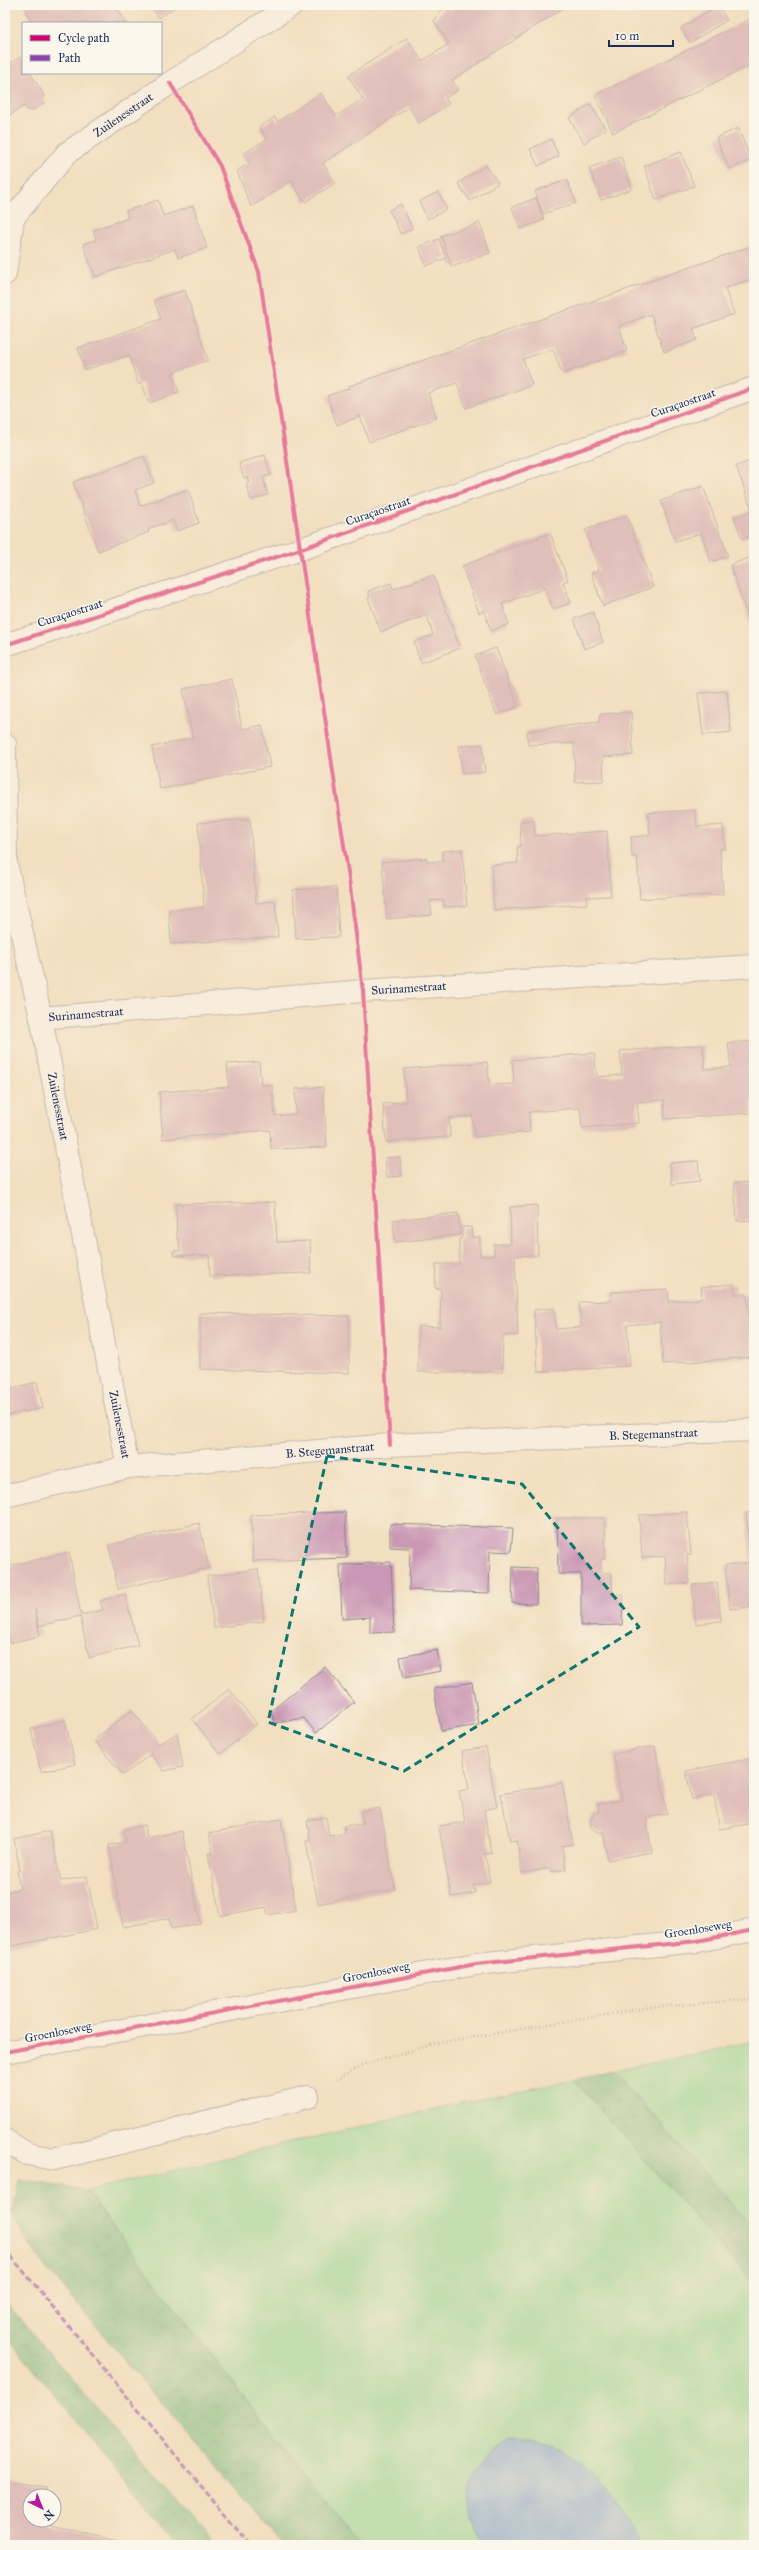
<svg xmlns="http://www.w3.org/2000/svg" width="759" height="2550" font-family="'IM FELL Great Primer',serif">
<defs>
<pattern id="forest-crowns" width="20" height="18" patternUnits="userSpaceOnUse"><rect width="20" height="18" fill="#72bc84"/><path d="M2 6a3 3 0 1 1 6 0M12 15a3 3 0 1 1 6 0" fill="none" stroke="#5d996f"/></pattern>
</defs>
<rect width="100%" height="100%" fill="#fbf7ec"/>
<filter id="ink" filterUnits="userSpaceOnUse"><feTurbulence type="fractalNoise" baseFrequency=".025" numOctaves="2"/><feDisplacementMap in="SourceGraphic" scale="8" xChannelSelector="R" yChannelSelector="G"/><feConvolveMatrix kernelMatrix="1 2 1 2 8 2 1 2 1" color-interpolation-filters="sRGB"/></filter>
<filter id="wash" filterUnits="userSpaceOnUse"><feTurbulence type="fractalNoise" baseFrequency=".012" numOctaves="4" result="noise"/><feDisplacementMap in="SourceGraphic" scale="16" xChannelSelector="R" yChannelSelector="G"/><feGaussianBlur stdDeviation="0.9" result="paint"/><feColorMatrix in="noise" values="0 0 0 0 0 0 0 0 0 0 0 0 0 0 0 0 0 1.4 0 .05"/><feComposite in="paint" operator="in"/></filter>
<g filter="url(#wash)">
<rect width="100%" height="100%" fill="#f2dfc0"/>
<!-- grass -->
<path fill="#8ddd9d" stroke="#54867e" d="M 754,2042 L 754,2228 L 613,2071 Z
M 574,2080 L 754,2284 L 754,2545 L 639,2545 L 634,2529 L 584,2466 L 559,2448 L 531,2440 L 510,2439 L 493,2452 L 471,2517 L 485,2545 L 360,2545 L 289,2457 L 86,2191 L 451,2105 Z"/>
<!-- forest -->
<path fill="url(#forest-crowns)" stroke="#467671" d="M 613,2071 L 754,2228 L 754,2284 L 574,2080 Z
M 19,2179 L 86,2191 L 289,2457 L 360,2545 L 283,2545 L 46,2268 L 25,2239 L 13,2213 Z
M 5,2301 L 213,2545 L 176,2545 L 131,2486 L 5,2335 Z"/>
<!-- water -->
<path fill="#72a4dd" stroke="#466a9e" d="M 510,2439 C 527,2440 542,2441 558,2448 C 590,2462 630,2512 639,2545 L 485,2545 C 480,2536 474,2526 471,2517 C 461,2483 485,2459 510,2439 Z"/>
<g id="blocks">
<!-- building -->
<path fill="#ca98b4" d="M 29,5 L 115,5 L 127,23 L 33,23 L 25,11 Z
M 150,5 L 178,5 L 159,18 Z
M 458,5 L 568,5 L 452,80 L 458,90 L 445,98 L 449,104 L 419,123 L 409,107 L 323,163 L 335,183 L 305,202 L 291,181 L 251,207 L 237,171 L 249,163 L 243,154 L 267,139 L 259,127 L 275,117 L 277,122 L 321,93 L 336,116 L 363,99 L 348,76 L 407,38 L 422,61 L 449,44 L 434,21 L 444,7 L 450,10 Z
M 718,5 L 727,20 L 690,43 L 681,28 Z
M 754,17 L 754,63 L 613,133 L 595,95 Z
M 20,57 L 23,62 L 23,73 L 30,73 L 43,93 L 44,103 L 32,111 L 27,110 L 24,106 L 5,118 L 5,67 Z
M 590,104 L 606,129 L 584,143 L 569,118 Z
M 738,128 L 751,160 L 729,169 L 716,138 Z
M 551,139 L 559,156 L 538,166 L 530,149 Z
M 681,152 L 694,186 L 656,200 L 644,166 Z
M 621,157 L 632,189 L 601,200 L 589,168 Z
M 486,165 L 498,183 L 470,201 L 458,183 Z
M 567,180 L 576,203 L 543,214 L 535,191 Z
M 438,192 L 447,209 L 428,219 L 419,202 Z
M 536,198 L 544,220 L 520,229 L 512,207 Z
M 158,200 L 163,216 L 193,206 L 207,248 L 178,258 L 175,249 L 95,277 L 83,244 L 96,240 L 93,230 L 128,218 L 126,211 Z
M 401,204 L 412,228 L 401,234 L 389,210 Z
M 480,223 L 490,253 L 452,267 L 441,236 Z
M 439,239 L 446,258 L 426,266 L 419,247 Z
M 754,245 L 754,278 L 725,288 L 734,314 L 693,329 L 697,340 L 664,352 L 651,314 L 619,326 L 627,351 L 562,374 L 553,349 L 523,359 L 532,385 L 466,408 L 457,383 L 428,393 L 437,418 L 369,442 L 360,416 L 337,425 L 327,396 L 350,388 L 349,386 Z
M 185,290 L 208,360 L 172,373 L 179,392 L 149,403 L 142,383 L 138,384 L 129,355 L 85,370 L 78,348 L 161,319 L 154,300 Z
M 265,455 L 271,475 L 263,477 L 268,495 L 251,500 L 246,484 L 249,483 L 247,477 L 244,478 L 239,463 Z
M 144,456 L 154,483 L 135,490 L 140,506 L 188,489 L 199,523 L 177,531 L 173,520 L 148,529 L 149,532 L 98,551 L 73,482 Z
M 754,460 L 754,534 L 742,539 L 734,517 L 752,510 L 736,466 Z
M 703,486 L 728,556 L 711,562 L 701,533 L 675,541 L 661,501 Z
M 627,515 L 653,587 L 603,606 L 591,573 L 599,570 L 585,530 Z
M 550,533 L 568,580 L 563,582 L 571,603 L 553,609 L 545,588 L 502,604 L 509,624 L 491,631 L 484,611 L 479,613 L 462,566 Z
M 754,556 L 754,634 L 730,565 Z
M 433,575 L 460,648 L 421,663 L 414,642 L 433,635 L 427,615 L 381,632 L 368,598 L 370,597 L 368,591 L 391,583 L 393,589 Z
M 593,612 L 603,642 L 584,649 L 574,619 Z
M 496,648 L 518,707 L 497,715 L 475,656 Z
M 232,679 L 242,729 L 262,725 L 270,767 L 160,789 L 152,747 L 193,738 L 183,689 Z
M 727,691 L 731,732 L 703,735 L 698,693 Z
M 631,712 L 633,755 L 603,757 L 604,781 L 575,782 L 574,743 L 528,745 L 527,731 L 599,722 L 600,714 Z
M 482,744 L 485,772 L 462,774 L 459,746 Z
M 695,810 L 697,827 L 723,825 L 725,849 L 720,849 L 723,894 L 640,899 L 637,857 L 632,857 L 631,837 L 650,835 L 648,813 Z
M 250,819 L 256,903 L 275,901 L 278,937 L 171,944 L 169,910 L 204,907 L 198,823 Z
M 534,820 L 535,836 L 607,831 L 611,896 L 586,897 L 587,904 L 494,910 L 491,865 L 518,863 L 517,847 L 521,846 L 520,821 Z
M 462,849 L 467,906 L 444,907 L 444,900 L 430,901 L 432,915 L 387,919 L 382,862 L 427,858 L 427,862 L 443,861 L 442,851 Z
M 336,887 L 339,937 L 296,939 L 293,890 Z
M 754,1041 L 752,1113 L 665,1119 L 664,1100 L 637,1102 L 639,1123 L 582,1128 L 580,1108 L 529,1112 L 530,1132 L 475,1137 L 472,1116 L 449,1118 L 450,1137 L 386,1142 L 383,1104 L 406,1102 L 404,1069 L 487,1062 L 490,1085 L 514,1084 L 512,1060 L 594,1053 L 597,1077 L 622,1075 L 620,1051 L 703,1045 L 705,1069 L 731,1067 L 728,1043 Z
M 259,1062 L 261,1085 L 272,1085 L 275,1116 L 296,1114 L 295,1089 L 323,1087 L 327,1147 L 271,1149 L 270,1130 L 163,1139 L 159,1092 L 229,1087 L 227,1064 Z
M 400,1157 L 402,1176 L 387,1177 L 385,1158 Z
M 698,1161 L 700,1181 L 672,1184 L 670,1163 Z
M 754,1182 L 754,1220 L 737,1221 L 734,1183 Z
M 275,1202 L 277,1242 L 310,1241 L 311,1273 L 210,1276 L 209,1255 L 174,1256 L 173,1251 L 180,1251 L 179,1239 L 177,1239 L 176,1204 Z
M 537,1205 L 538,1255 L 515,1256 L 518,1335 L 503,1336 L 502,1372 L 418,1372 L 418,1326 L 440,1327 L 441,1289 L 435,1288 L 436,1264 L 459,1264 L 459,1239 L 462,1238 L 462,1227 L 471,1227 L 472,1237 L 480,1237 L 480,1256 L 494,1256 L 494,1244 L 511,1244 L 510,1207 Z
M 458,1213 L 460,1235 L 395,1242 L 393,1220 Z
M 734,1284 L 735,1294 L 747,1294 L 753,1357 L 663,1364 L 660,1322 L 627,1325 L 630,1366 L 538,1372 L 534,1310 L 554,1308 L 556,1329 L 581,1327 L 579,1302 L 612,1301 L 611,1292 L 668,1289 L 669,1301 L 702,1299 L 701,1287 Z
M 200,1313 L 349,1316 L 349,1373 L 200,1369 Z
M 5,1371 L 10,1389 L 37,1382 L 43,1408 L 5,1416 Z
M 345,1512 L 347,1558 L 253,1561 L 251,1515 Z
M 687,1512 L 691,1555 L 687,1555 L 689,1583 L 667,1585 L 665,1556 L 642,1558 L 639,1515 Z
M 754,1512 L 754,1607 L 730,1609 L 725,1565 L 751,1563 L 746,1513 Z
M 557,1518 L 605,1518 L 605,1559 L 601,1559 L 601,1573 L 612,1573 L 612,1595 L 623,1595 L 622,1625 L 581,1626 L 581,1574 L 558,1574 Z
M 199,1523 L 209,1568 L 118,1589 L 109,1545 Z
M 390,1524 L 513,1528 L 511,1552 L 490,1551 L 489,1593 L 409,1590 L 410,1548 L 390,1547 Z
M 69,1552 L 81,1615 L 103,1610 L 100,1601 L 125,1594 L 138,1645 L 89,1658 L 80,1616 L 39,1626 L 35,1609 L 40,1636 L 9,1643 L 5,1625 L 5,1567 Z
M 391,1562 L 394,1632 L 370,1633 L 370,1617 L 342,1619 L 340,1565 Z
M 513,1567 L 537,1568 L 536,1604 L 512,1603 Z
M 258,1569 L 264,1621 L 214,1628 L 207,1576 Z
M 717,1582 L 721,1621 L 696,1624 L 692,1585 Z
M 437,1650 L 441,1671 L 404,1678 L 400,1657 Z
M 325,1667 L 354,1702 L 316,1733 L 304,1718 L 275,1723 L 271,1711 Z
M 472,1682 L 479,1725 L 441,1731 L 434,1689 Z
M 229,1689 L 257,1724 L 220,1754 L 192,1719 Z
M 132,1710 L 159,1744 L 177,1733 L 183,1767 L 164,1771 L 151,1754 L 123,1775 L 94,1740 Z
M 65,1720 L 75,1764 L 41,1772 L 31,1729 Z
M 655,1746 L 667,1814 L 646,1818 L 652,1852 L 608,1860 L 603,1832 L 599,1833 L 591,1828 L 590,1820 L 595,1813 L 599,1812 L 598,1804 L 622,1800 L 613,1754 Z
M 486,1747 L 497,1807 L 484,1810 L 491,1853 L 485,1854 L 490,1882 L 473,1885 L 475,1893 L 451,1897 L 439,1826 L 465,1822 L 459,1791 L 469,1789 L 462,1751 Z
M 754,1758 L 754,1823 L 720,1829 L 714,1795 L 692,1799 L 686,1771 Z
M 562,1783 L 573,1844 L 562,1846 L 566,1869 L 551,1872 L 551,1868 L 522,1873 L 517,1840 L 510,1841 L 501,1794 Z
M 380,1808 L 395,1889 L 318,1904 L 306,1841 L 310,1840 L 307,1821 L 326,1817 L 329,1836 L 345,1833 L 344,1826 L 363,1824 L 361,1811 Z
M 281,1819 L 296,1910 L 268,1915 L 266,1907 L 220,1916 L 208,1853 L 213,1853 L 209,1833 Z
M 145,1825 L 147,1838 L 182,1831 L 200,1923 L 171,1929 L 169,1918 L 123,1927 L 109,1845 L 126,1842 L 124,1829 Z
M 50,1831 L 61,1881 L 87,1876 L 97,1929 L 7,1947 L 5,1892 L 20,1889 L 17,1871 L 20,1870 L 14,1839 Z
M 5,2480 L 46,2488 L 44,2496 L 30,2496 L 30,2520 L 39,2520 L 39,2522 L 122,2542 L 121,2545 L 5,2545 Z"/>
</g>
</g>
<g filter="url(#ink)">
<use href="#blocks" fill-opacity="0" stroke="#86878f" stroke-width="1"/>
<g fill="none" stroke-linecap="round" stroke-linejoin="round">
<defs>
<g id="minor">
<path id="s1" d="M 5,274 L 13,218 L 67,153 L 170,83 L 292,5"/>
<path d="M 5,645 L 301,549 L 754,388"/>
<path id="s2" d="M 5,744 L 6,863 L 41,1018 L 128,1467"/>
<path id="s3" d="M 41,1018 L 363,991 L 754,966"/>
<path id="s4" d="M 5,1496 L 128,1467 L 390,1445 L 754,1430"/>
<path d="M 5,2140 L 27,2154 L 54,2159 L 308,2097"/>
</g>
<path id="major" d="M 5,2052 L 476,1964 L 697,1941 L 754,1930"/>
</defs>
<!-- minor casing -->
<use href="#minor" stroke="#86878f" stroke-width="24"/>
<!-- major casing -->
<use href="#major" stroke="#86878f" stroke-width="24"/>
<!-- path -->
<path stroke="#86878f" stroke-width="2.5" stroke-dasharray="1 3" stroke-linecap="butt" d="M 337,2080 L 362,2065 L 437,2043 L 646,2008 L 754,1999"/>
<!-- minor -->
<use href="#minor" stroke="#fff" stroke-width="22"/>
<!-- major -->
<use href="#major" stroke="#fff" stroke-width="22"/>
<!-- quiet -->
<path stroke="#8e44ad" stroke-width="3" stroke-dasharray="6 3" stroke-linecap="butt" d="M 5,2249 L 250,2545"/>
<defs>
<path id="cycleway" d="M 170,83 L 220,166 L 259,272 L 349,879 L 363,991 L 390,1445
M 5,645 L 301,549 L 754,388
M 5,2052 L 476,1964 L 697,1941 L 754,1930"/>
</defs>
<!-- cycleway casing -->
<use href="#cycleway" stroke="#fbf7ec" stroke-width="6"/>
<!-- cycleway -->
<use href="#cycleway" stroke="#d6006c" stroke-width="4"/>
</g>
</g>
<!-- marked area -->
<path d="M0 0H759V2550H0ZM 327,1456 L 522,1484 L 639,1627 L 404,1771 L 268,1722 Z" fill="#f2dfc0" fill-opacity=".55" fill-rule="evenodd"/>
<path fill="none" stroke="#0f766e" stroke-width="3" stroke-dasharray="8 5" stroke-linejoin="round" d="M 327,1456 L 522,1484 L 639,1627 L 404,1771 L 268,1722 Z"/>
<g text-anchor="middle" stroke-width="3" stroke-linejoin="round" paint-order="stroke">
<!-- street labels -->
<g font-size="12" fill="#1b2f5e" stroke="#fbf7ec">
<text dy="4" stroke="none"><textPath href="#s1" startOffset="209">Zuilenesstraat</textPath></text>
<text transform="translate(683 403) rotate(-19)" y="4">Curaçaostraat</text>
<text transform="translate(378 511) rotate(-19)" y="4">Curaçaostraat</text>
<text transform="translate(70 613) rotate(-18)" y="4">Curaçaostraat</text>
<text dy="4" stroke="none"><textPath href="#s3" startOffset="369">Surinamestraat</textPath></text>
<text dy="4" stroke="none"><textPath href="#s3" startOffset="45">Surinamestraat</textPath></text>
<text dy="4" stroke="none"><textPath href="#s2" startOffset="368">Zuilenesstraat</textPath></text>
<text dy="4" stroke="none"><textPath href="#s2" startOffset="692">Zuilenesstraat</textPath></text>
<text dy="4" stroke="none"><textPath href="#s4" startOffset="653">B. Stegemanstraat</textPath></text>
<text dy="4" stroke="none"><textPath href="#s4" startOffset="329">B. Stegemanstraat</textPath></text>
<text transform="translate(698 1929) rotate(-9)" y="4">Groenloseweg</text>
<text transform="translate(376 1972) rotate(-11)" y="4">Groenloseweg</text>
<text transform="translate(58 2032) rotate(-11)" y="4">Groenloseweg</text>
</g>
</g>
<!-- margin -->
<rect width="759" height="2550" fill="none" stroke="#fbf7ec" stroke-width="20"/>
<!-- legend -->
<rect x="22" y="22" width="140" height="52" fill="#fbf7ec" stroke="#a1a7b3"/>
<rect x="30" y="35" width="20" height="6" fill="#d6006c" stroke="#a1a7b3"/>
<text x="58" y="42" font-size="12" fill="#1b2f5e">Cycle path</text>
<rect x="30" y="55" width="20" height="6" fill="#8e44ad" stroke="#a1a7b3"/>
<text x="58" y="62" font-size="12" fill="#1b2f5e">Path</text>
<!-- north arrow -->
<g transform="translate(42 2508) rotate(137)"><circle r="19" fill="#fbf7ec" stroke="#a1a7b3"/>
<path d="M0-3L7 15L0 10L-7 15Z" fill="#b5179e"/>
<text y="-6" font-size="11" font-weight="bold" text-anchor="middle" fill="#1b2f5e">N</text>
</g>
<!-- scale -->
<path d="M609 40v6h64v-6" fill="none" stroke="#1b2f5e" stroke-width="2"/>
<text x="615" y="40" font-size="12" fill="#1b2f5e" stroke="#fbf7ec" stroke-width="3" paint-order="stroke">10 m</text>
</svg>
